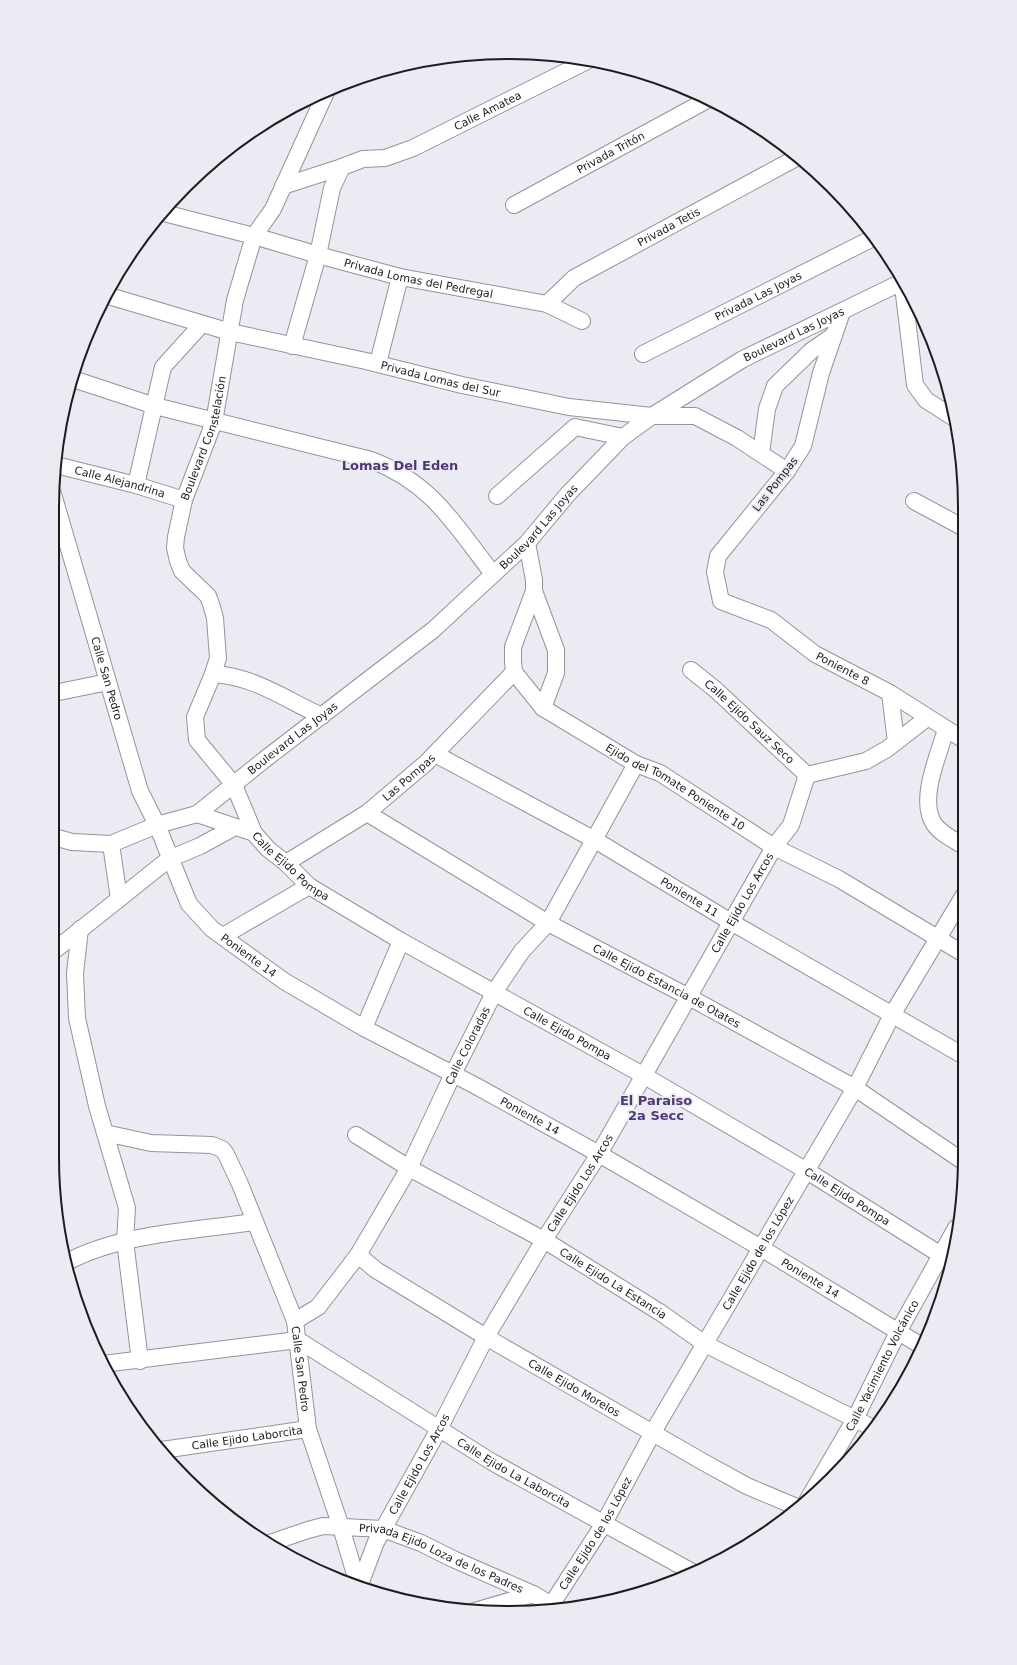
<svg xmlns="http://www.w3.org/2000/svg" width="1017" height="1665" font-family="'DejaVu Sans',sans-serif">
<rect width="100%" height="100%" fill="#ebebf3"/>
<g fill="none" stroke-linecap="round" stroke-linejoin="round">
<defs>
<g id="minor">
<path d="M 283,186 L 342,167"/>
<path id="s1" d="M 514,205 L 707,100"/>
<path id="s2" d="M 164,213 L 254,236 L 318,255 L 400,277 L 547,304 L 582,321"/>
<path d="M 902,278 L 915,385 L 926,400 L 954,418"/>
<path id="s3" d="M 109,296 L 230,332 L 366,361 L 462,385 L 569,407 L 652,416 L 695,416 L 737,438 L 787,471"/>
<path id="s4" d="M 547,304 L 574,278 L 796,158"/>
<path id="s5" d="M 842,312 L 821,373 L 803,446 L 787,471 L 718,556 L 715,572 L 721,601 L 771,620 L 815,654 L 890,693 L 964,740"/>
<path id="s6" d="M 292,346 L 318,255 L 332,188 L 342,167 L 363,159 L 385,158 L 413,148 L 589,60"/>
<path id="s7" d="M 643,354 L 873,238"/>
<path d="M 378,363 L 400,277"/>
<path d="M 73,379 L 155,406 L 371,460 C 432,483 455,525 493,574"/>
<path d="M 761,453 L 767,409 L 775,386 L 811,351 L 834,335"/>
<path id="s8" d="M 56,465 L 136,485 L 184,500"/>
<path d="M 136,485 L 163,367 L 202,324"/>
<path id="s9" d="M 53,494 L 140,791 L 157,825 L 189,904 L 212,929 L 284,981 L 364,1028 L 476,1086 L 599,1154 L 761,1248 L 920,1345"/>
<path d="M 497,496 L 575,427 L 623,437"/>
<path d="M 914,501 L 964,528"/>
<path id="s10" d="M 527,543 L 534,580 L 534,591 L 513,647 L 513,661 L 514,672 L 543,708 L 636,764 L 660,773 L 774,847 L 839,879 L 964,954"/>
<path d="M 534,591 L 556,650 L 556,673 L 543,708"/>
<path id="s11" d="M 691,670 L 716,690 L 807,775"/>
<path d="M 213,674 L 195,717 L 197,740 L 234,785 L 254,833"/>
<path d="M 54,693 L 108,682"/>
<path d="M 890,693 L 896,742"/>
<path id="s12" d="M 322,716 C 286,700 254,676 213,674 L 218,658 L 215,618 L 211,604 L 208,596 L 182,571 L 178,561 L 175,548 L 176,537 L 184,500 L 214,422 L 235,300 L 254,236 L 273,209 L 327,90"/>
<path d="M 946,729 C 939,755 918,799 934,824 C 941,834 954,840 964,846"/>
<path id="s13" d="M 435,754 L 595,840 L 731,922 L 964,1056"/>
<path id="s14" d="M 367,813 L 548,923 L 689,997 L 855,1088 L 964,1162"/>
<path id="s15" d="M 197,814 L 254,833 L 268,849 L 286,863 L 309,886 L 401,941 L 643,1075 L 807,1171 L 949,1260"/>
<path id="s16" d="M 54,837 L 72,842 L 111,844 L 157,825 L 197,814 L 264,760 L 433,630 L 527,543 L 568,494 L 623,437 L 652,416 L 743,359 L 904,281"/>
<path d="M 111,844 L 119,899"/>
<path id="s17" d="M 286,863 L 367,813 L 426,763 L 514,672"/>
<path d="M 80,929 L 75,973 L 77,1018 L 97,1106 L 127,1208 L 125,1241 L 140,1361"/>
<path d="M 223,936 L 309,886"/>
<path d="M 55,950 L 169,859 L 200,846 L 235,827"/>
<path d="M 364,1028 L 401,941"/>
<path id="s18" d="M 105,1133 L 151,1143 L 212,1145 L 222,1149 L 226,1154 L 240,1184 L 295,1321 L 308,1429 L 341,1527 L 359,1588"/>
<path id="s19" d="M 356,1135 L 409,1168 L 544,1240 L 661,1313 L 705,1344 L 873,1428"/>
<path id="s20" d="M 358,1255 L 376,1270 L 486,1337 L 705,1463 L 747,1486 L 799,1508"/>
<path d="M 67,1262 C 122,1233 193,1231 254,1222"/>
<path id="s21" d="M 295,1321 L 318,1307 L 358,1255 L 409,1168 L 453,1074 L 495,991 L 522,951 L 548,923 L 636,764"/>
<path id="s22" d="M 103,1364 L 298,1340 L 492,1462 L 694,1573"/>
<path id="s23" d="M 162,1450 L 308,1429"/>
<path id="s24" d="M 807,1501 L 855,1419 L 898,1332 L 956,1228"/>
<path id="s25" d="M 270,1543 L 308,1530 L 323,1526 L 383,1529 L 421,1543 L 453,1559 L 533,1594 L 560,1610"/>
<path id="s26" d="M 359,1587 L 376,1542 L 439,1429 L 486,1337 L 544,1240 L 599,1154 L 774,847 L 791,825 L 807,775 L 866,761 L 887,749 L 927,718"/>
<path id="s27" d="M 548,1610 L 603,1525 L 653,1432 L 855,1088 L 892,1015 L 964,895"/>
<path d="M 475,1611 L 533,1594"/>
</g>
</defs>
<!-- minor casing -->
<use href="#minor" stroke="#93939b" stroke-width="18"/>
<!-- minor -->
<use href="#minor" stroke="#fff" stroke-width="16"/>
</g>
<g text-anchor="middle" stroke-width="4" stroke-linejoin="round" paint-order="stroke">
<!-- street labels -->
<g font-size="11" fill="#1d1d20" stroke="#ebebf3">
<text dy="4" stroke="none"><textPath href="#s6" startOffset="344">Calle Amatea</textPath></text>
<text dy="4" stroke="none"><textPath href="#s1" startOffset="110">Privada Tritón</textPath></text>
<text dy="4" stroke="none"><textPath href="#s4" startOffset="145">Privada Tetis</textPath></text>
<text dy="4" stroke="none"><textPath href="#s2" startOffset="263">Privada Lomas del Pedregal</textPath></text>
<text dy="4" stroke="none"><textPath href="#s7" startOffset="129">Privada Las Joyas</textPath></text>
<text dy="4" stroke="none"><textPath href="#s16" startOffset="919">Boulevard Las Joyas</textPath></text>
<text dy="4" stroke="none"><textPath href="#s3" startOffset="342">Privada Lomas del Sur</textPath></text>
<text dy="4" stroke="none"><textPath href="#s12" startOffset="372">Boulevard Constelación</textPath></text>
<text dy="4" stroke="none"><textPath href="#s8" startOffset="66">Calle Alejandrina</textPath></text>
<text transform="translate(775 484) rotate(-52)" y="4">Las Pompas</text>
<text dy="4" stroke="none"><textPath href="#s16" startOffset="596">Boulevard Las Joyas</textPath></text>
<text dy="4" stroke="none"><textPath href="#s5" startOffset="465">Poniente 8</textPath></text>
<text dy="4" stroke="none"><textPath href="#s9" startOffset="192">Calle San Pedro</textPath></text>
<text dy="4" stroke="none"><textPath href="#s11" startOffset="78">Calle Ejido Sauz Seco</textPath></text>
<text dy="4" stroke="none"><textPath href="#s16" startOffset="271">Boulevard Las Joyas</textPath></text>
<text dy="4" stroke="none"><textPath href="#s17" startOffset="150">Las Pompas</textPath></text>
<text dy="4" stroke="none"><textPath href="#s10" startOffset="334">Ejido del Tomate Poniente 10</textPath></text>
<text dy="4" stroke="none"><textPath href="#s15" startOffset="110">Calle Ejido Pompa</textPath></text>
<text dy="4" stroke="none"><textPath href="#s13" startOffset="292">Poniente 11</textPath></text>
<text dy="4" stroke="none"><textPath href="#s26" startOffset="785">Calle Ejido Los Arcos</textPath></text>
<text dy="4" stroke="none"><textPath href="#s9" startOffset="512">Poniente 14</textPath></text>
<text dy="4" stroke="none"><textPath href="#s14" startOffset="346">Calle Ejido Estancia de Otates</textPath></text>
<text dy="4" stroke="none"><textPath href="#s15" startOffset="434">Calle Ejido Pompa</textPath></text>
<text dy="4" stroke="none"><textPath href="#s21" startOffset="329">Calle Coloradas</textPath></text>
<text dy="4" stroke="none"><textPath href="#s9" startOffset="836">Poniente 14</textPath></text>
<text dy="4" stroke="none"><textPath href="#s26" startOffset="461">Calle Ejido Los Arcos</textPath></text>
<text dy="4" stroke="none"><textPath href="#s15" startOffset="758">Calle Ejido Pompa</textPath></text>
<text dy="4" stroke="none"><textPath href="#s27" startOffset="414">Calle Ejido de los López</textPath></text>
<text dy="4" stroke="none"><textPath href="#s9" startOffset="1160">Poniente 14</textPath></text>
<text dy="4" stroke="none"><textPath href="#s19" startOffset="297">Calle Ejido La Estancia</textPath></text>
<text dy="4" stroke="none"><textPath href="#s24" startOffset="155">Calle Yacimiento Volcánico</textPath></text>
<text dy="4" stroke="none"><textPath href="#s18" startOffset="354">Calle San Pedro</textPath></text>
<text dy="4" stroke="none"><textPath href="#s20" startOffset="254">Calle Ejido Morelos</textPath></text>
<text dy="4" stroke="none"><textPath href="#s23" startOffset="86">Calle Ejido Laborcita</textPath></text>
<text dy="4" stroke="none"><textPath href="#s26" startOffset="137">Calle Ejido Los Arcos</textPath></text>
<text dy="4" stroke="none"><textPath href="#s22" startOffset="450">Calle Ejido La Laborcita</textPath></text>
<text dy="4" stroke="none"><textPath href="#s27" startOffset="90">Calle Ejido de los López</textPath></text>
<text dy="4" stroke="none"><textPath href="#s25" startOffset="180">Privada Ejido Loza de los Padres</textPath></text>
</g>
<!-- quarter labels -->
<g font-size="13" font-weight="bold" fill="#513874" stroke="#ebebf3">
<text x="400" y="470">Lomas Del Eden</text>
<text x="656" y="1105">El Paraiso<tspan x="656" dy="15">2a Secc</tspan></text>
</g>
</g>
<!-- crop -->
<path d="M0 0H1017V1665H0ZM508 59H509A449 449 0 0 1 958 508V1157A449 449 0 0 1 509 1606H508A449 449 0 0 1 59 1157V508A449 449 0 0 1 508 59Z" fill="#ebebf3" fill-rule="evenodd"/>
<path fill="none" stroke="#1d1d20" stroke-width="2" d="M508 59H509A449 449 0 0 1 958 508V1157A449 449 0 0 1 509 1606H508A449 449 0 0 1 59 1157V508A449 449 0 0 1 508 59Z"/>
</svg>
